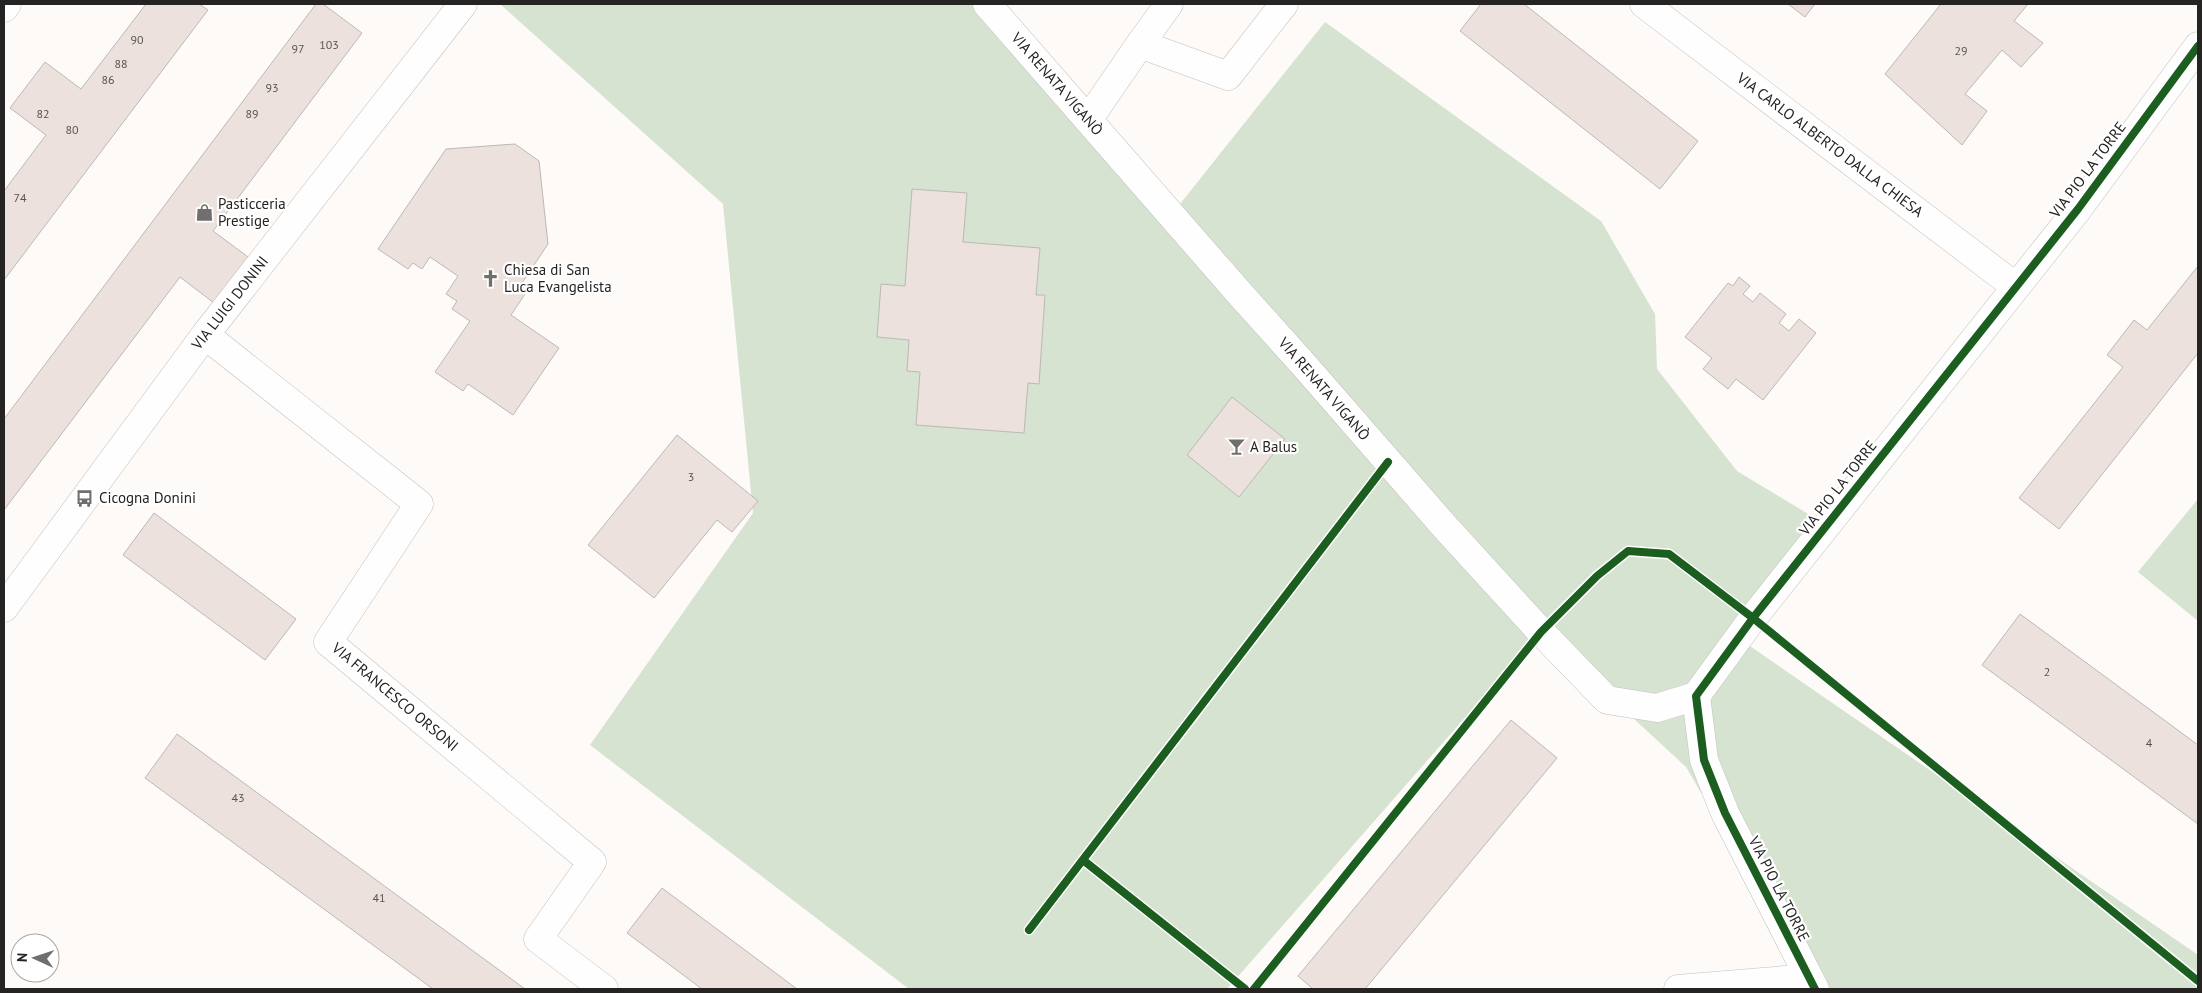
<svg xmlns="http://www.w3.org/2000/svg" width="2202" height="993" font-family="'PT Sans',sans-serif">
<rect width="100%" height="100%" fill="#fdfaf8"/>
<!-- green -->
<path fill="#d6e3d0" d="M 500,4 L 990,4 L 1172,214 L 1325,22 L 1601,221 L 1655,314 L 1657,369 L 1737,471 L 1828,526 L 1744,642 L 2198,955 L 2198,989 L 1816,989 L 1686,767 L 1540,632 L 1227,989 L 909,989 L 590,745 L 753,513 L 723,204 Z
M 2198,499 L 2198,621 L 2138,572 Z"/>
<!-- building -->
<path fill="#ece1dc" stroke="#bab9b7" d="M 146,4 L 199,4 L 208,10 L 4,280 L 4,191 L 46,135 L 10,108 L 45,62 L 81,89 Z
M 316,4 L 323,4 L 362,33 L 213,231 L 248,257 L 214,303 L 180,277 L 4,510 L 4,419 Z
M 1481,4 L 1524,4 L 1698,141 L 1660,189 L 1460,31 Z
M 1788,4 L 1815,4 L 1805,17 Z
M 1941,4 L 2028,4 L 2014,21 L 2043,43 L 2021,67 L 2002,50 L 1965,94 L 1987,111 L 1962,145 L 1885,74 Z
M 515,144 L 539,161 L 548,244 L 522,283 L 529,288 L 511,315 L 559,348 L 513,415 L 468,384 L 463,391 L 435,372 L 470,321 L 452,309 L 457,301 L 446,294 L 458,276 L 430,257 L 422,269 L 413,263 L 408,269 L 378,249 L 446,149 Z
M 912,189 L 967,193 L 963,242 L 1040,248 L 1036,295 L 1045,295 L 1039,384 L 1028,383 L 1024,433 L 916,425 L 920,372 L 907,371 L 909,340 L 877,337 L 881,284 L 905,286 Z
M 2198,266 L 2198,353 L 2059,529 L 2019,498 L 2123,367 L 2107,355 L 2134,320 L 2147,330 Z
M 1739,277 L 1750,286 L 1743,294 L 1753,302 L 1760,293 L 1786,314 L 1779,323 L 1789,331 L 1799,319 L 1816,333 L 1763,400 L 1736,379 L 1728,389 L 1703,369 L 1712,358 L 1685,337 L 1728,283 L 1733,286 Z
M 1232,397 L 1285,439 L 1239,497 L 1187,455 Z
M 677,435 L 758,501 L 732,532 L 717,520 L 654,598 L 588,545 Z
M 154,513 L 296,619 L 265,660 L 123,555 Z
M 2020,614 L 2198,745 L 2198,824 L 1982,665 Z
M 1511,720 L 1557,758 L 1365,989 L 1313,989 L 1298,976 Z
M 177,734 L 525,989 L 433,989 L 145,778 Z
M 662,888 L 797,989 L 702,989 L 627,933 Z"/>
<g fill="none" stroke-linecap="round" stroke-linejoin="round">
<defs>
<path id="minor" d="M 987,4 L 1241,295 L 1304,365 L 1445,527 L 1541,632 L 1607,700 L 1657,708 L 1696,696
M 1169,4 L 1140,44 L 1228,76 L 1284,4
M 1644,4 L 2016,287
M 4,8 L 7,4
M 1088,120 L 1140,44
M 205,335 L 419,504 L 328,642 L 592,862 L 538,939 L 604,989
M 4,608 L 205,335 L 463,4
M 1678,989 L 1809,978
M 1815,989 L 1725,813 L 1704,760 L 1696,696 L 1753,618 L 2078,209 L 2198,46"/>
</defs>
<!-- minor casing -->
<use href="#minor" stroke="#c2c0be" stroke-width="29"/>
<!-- minor -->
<use href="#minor" stroke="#fffefe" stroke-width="28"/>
<defs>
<path id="cycleway" d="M 1083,860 L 1245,989
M 1029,930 L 1388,462
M 1254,989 L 1541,632 L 1597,576 L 1628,551 L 1669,554 L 1753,618 L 2198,981
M 1815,989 L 1725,813 L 1704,760 L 1696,696 L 1753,618 L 2078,209 L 2198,46"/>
</defs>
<!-- cycleway casing -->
<use href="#cycleway" stroke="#fff" stroke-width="11"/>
<!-- cycleway -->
<use href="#cycleway" stroke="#1b5e20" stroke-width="8"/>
</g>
<!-- icons -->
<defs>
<symbol id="shop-bare" viewBox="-9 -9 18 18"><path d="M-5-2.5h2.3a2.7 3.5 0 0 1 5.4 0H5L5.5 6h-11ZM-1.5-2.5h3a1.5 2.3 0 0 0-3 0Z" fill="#716f6e" stroke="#fff" stroke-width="2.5" paint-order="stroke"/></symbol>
<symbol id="church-bare" viewBox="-9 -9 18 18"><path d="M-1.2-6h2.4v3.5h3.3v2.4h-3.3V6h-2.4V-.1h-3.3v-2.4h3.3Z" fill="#716f6e" stroke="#fff" stroke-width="2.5" paint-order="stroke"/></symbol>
<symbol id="bar-bare" viewBox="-9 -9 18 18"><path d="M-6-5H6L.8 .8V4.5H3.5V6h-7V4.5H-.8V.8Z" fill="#716f6e" stroke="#fff" stroke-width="2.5" paint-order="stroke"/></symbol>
<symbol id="bus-bare" viewBox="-9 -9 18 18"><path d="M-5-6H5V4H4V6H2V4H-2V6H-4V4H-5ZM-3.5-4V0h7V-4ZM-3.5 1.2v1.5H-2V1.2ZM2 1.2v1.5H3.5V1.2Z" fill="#716f6e" stroke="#fff" stroke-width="2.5" paint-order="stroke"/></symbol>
</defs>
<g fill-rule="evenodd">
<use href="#shop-bare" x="192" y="200" width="25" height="25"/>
<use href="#church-bare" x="478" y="266" width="25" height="25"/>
<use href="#bar-bare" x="1224" y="434" width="25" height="25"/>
<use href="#bus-bare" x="72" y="486" width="25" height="25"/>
</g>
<g text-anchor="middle" stroke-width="4.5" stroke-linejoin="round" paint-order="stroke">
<!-- number labels -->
<g font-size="12" fill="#585351">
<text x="137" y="44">90</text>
<text x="329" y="49">103</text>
<text x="298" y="53">97</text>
<text x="1961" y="55">29</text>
<text x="121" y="68">88</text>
<text x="108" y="84">86</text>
<text x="272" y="92">93</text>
<text x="43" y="118">82</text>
<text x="252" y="118">89</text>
<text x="72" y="134">80</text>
<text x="20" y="202">74</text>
<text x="691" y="481">3</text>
<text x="2047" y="676">2</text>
<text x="2149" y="747">4</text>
<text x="238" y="802">43</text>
<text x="379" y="902">41</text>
</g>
<!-- street labels -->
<g font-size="15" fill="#262423" stroke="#fff">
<text transform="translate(1057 84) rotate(49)" y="5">VIA RENATA VIGANÒ</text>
<text transform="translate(1830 145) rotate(37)" y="5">VIA CARLO ALBERTO DALLA CHIESA</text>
<text transform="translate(2088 170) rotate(-53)" y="5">VIA PIO LA TORRE</text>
<text transform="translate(230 303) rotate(-52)" y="5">VIA LUIGI DONINI</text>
<text transform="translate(1324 389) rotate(49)" y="5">VIA RENATA VIGANÒ</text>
<text transform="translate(1838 488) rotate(-52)" y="5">VIA PIO LA TORRE</text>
<text transform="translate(395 697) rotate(40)" y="5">VIA FRANCESCO ORSONI</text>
<text transform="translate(1779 889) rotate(63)" y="5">VIA PIO LA TORRE</text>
</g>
<!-- poi labels -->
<g font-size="15" fill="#262423" stroke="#fff" text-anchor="start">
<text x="218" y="209">Pasticceria<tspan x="218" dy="17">Prestige</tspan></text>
<text x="504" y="275">Chiesa di San<tspan x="504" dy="17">Luca Evangelista</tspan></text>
<text x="1250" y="452">A Balus</text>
<text x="99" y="503">Cicogna Donini</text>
</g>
</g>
<!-- border -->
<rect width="2202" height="993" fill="none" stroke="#262423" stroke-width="10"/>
<!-- north arrow -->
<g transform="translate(35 958) rotate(273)"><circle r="24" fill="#ffffff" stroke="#a8a7a7"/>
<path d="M0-4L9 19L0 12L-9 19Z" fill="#716f6e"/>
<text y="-8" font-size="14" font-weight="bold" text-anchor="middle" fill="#262423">N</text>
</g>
</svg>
